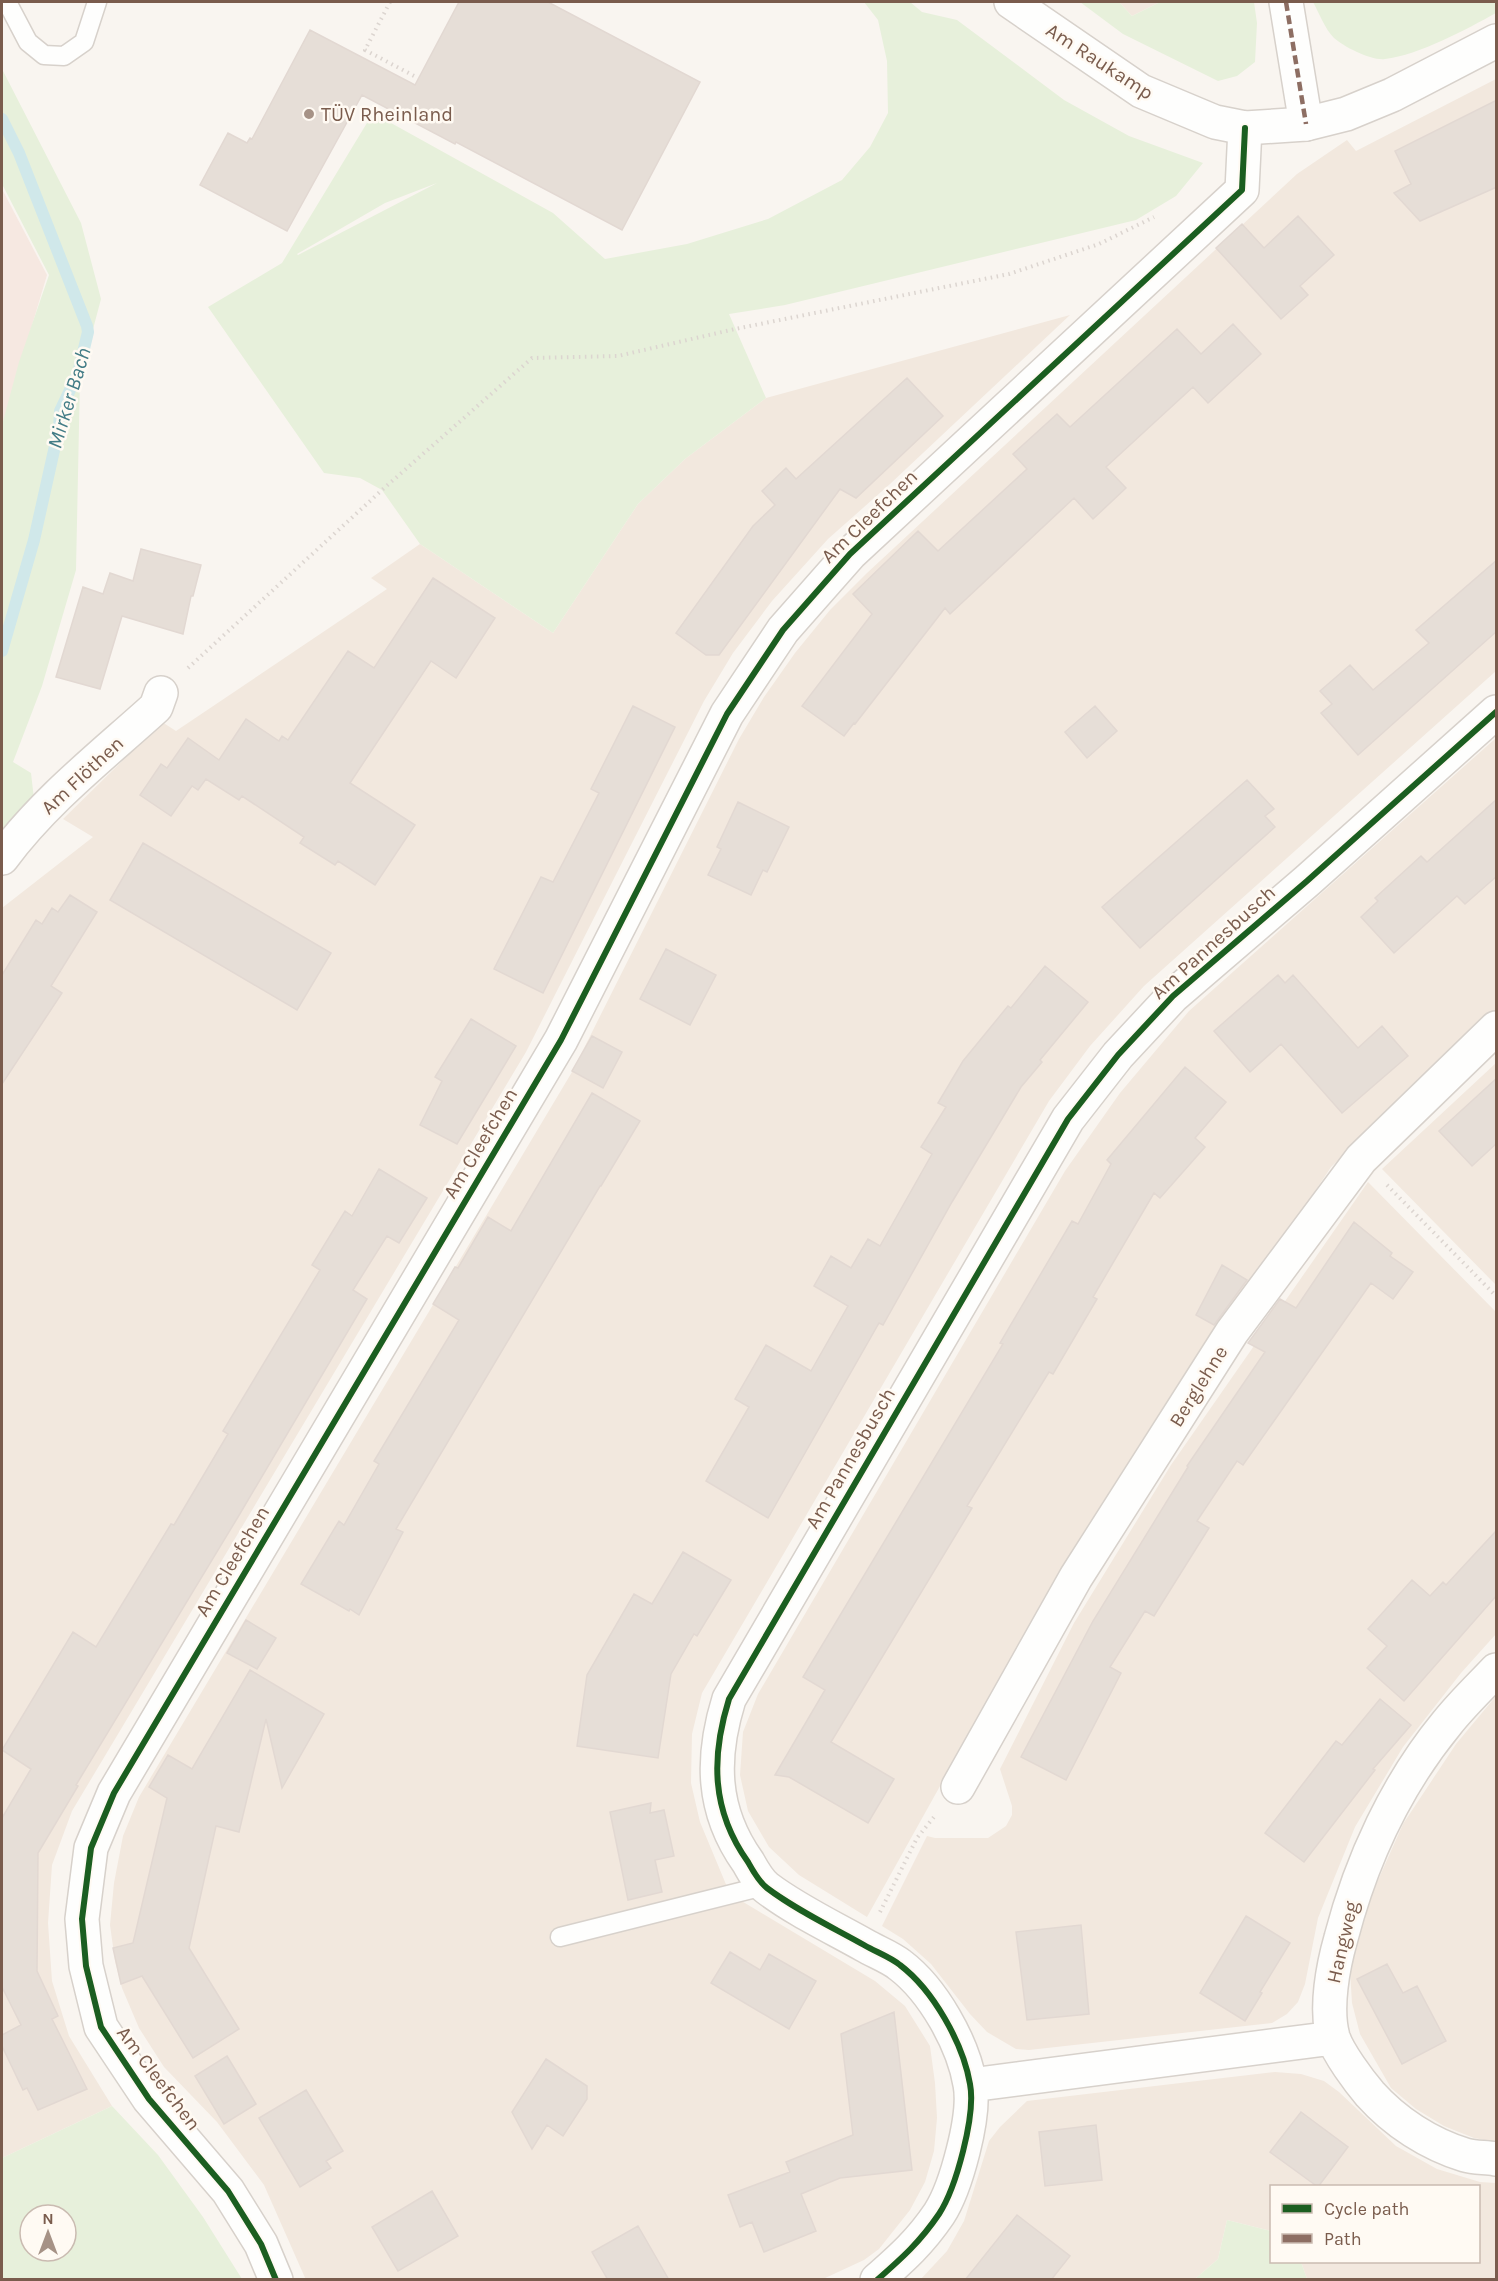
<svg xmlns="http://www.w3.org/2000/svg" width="1498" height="2281" font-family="Karla,sans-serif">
<rect width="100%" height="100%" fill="#f9f5f0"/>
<!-- residential -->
<path fill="#f2e8de" d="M 1119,2 L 1160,2 L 1132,16 Z
M 1496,79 L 1496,671 L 1144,986 L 1090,1046 L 1049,1101 L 702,1693 L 692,1734 L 691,1783 L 700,1822 L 730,1894 L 875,1981 L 905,2006 L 930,2046 L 935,2083 L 937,2118 L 934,2151 L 925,2182 L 910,2210 L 879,2249 L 864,2260 L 823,2279 L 306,2280 L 264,2185 L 217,2122 L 164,2067 L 139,2028 L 122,1988 L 115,1961 L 110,1925 L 114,1883 L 123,1836 L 139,1797 L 572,1072 L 739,739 L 764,697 L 795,653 L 830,610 L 867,573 L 1297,174 L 1347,140 L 1356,151 Z
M 1070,315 L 890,484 L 828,539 L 772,601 L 733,653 L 704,701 L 526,1052 L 72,1811 L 52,1865 L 48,1923 L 52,1981 L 69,2036 L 112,2106 L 2,2158 L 2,908 L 93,837 L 63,819 L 162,722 L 176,731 L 387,589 L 371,578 L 420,544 L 553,633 L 638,504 L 685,459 L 766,398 Z
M 1496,738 L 1496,1012 L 1331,1167 L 1041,1605 L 867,1917 L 799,1875 L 769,1847 L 748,1811 L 740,1775 L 743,1732 L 758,1694 L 1065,1171 L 1120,1093 L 1189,1011 Z
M 1496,1063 L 1496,1285 L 1382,1169 Z
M 1368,1182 L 1496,1312 L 1496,1634 L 1461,1673 L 1403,1747 L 1355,1827 L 1318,1918 L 1305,1984 L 1298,2002 L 1287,2014 L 1272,2023 L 1029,2050 L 1016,2049 L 987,2032 L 970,2014 L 931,1964 L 903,1939 L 882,1926 L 927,1836 L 935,1838 L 988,1838 L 1006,1826 L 1012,1815 L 1012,1806 L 1000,1769 L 1074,1623 L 1171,1465 Z
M 1496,1696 L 1496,2142 L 1474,2138 L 1444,2126 L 1416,2109 L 1391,2088 L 1360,2034 L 1352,2003 L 1350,1971 L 1357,1935 L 1367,1905 L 1403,1824 L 1456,1744 Z
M 1275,2072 L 1301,2074 L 1324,2081 L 1339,2092 L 1396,2146 L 1437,2169 L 1480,2182 L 1496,2183 L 1496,2279 L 1307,2279 L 1301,2262 L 1478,2262 L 1478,2186 L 1272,2186 L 1271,2231 L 1227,2220 L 1218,2259 L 1195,2279 L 920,2280 L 947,2251 L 964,2221 L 989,2141 L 1000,2127 L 1027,2101 Z"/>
<!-- commercial -->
<path fill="#f6e8e1" d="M 2,189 L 47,275 L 2,426 Z"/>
<!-- green -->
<path fill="#e7f0db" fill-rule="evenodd" d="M 864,2 L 910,2 L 922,12 L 957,20 L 1064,100 L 1129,136 L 1203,163 L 1176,196 L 1136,220 L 785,305 L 729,314 L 766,398 L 685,459 L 638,504 L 553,633 L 420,544 L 382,490 L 360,478 L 324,473 L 208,307 L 282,263 L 373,113 L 553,213 L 605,259 L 687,244 L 768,219 L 842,180 L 870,147 L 888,113 L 887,61 L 878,20 ZM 437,183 L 298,255 L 297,254 L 385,203 Z
M 1080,2 L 1119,2 L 1132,16 L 1160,2 L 1254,2 L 1257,23 L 1255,62 L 1237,76 L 1218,81 L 1123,34 Z
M 1313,2 L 1496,2 L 1496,13 C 1467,29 1419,55 1385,59 C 1372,61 1344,47 1334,38 C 1325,29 1319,13 1313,2 Z
M 2,69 L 81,223 L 101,299 L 80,378 L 76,570 L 42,686 L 13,762 L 31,773 L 34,799 L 2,832 L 2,425 L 19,362 L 49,275 L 2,184 Z
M 112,2106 L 158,2155 L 203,2217 L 242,2279 L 2,2279 L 2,2158 ZM 30,2215 L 66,2215 L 66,2251 L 30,2251 Z
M 1227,2220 L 1271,2231 L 1272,2262 L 1301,2262 L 1307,2279 L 1195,2279 L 1218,2259 Z"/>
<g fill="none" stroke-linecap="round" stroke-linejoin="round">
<!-- stream -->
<path stroke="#d0e8ea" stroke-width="12" d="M 2,119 L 19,153 L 87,326 L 88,332 L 78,373 L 60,411 L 59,428 L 34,540 L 2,651"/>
</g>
<!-- building -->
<path fill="#e6ded7" stroke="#e2d8d2" stroke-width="1.5" d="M 459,2 L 548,2 L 700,82 L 622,230 L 456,142 L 455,144 L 362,95 L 287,231 L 200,185 L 228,133 L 247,143 L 250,138 L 252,139 L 310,30 L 415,85 Z
M 1497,100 L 1497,187 L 1420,221 L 1394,193 L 1411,184 L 1395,151 Z
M 1298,216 L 1334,255 L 1300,286 L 1308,295 L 1281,319 L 1216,248 L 1242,224 L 1264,248 Z
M 1233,324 L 1261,354 L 1208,403 L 1193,387 L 1106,467 L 1126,488 L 1093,519 L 1074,498 L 950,614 L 945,608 L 855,724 L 854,723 L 844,736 L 802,706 L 872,614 L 853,594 L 918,531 L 938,551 L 1027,469 L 1013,454 L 1057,414 L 1070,427 L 1177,329 L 1201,354 Z
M 907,378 L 943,416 L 856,498 L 840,489 L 719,655 L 706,655 L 676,633 L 753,526 L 775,505 L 762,491 L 786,468 L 796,479 Z
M 141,549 L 201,565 L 193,596 L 191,596 L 183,634 L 122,616 L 100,689 L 56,677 L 83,587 L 103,594 L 110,573 L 133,581 Z
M 1497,560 L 1497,631 L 1358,755 L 1321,713 L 1332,704 L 1320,691 L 1350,665 L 1373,690 L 1429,643 L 1416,630 Z
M 433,578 L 495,618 L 456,678 L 431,661 L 350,783 L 415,825 L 375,885 L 338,861 L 335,865 L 300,843 L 304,837 L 242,796 L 239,800 L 206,779 L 198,790 L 192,786 L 171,816 L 140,795 L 161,764 L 167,768 L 188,738 L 219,760 L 246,719 L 279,741 L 282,736 L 288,740 L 348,651 L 374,668 Z
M 633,706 L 675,727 L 543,993 L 494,969 L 541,877 L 553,882 L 599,793 L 591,789 Z
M 1095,706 L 1117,731 L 1087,758 L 1065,732 Z
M 1247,780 L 1274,809 L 1265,816 L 1275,827 L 1140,948 L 1102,907 Z
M 1497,799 L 1497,876 L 1465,904 L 1457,896 L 1394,953 L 1361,917 L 1378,901 L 1375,898 L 1421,856 L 1427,862 Z
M 738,802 L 789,827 L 767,872 L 763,870 L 751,895 L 708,875 L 721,849 L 717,847 Z
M 143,843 L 331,953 L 297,1010 L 110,900 Z
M 70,895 L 97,912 L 51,986 L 62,993 L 2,1084 L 2,975 L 36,920 L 42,924 L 52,908 L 58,912 Z
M 666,949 L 716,975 L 690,1025 L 640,999 Z
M 1045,966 L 1088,1002 L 1040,1060 L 1042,1062 L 1021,1087 L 952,1202 L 883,1325 L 879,1323 L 768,1518 L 706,1481 L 749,1407 L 735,1399 L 766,1345 L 811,1371 L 848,1306 L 814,1286 L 831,1256 L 851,1268 L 868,1239 L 880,1246 L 932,1154 L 921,1147 L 946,1107 L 938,1103 L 963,1061 L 1008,1006 L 1011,1008 Z
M 1278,975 L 1285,983 L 1293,975 L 1358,1048 L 1382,1026 L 1408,1056 L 1342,1113 L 1281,1044 L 1250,1072 L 1214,1031 Z
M 471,1019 L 516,1046 L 457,1144 L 420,1125 L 442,1081 L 435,1077 Z
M 592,1036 L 622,1052 L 603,1088 L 572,1071 Z
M 1185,1067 L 1226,1102 L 1195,1138 L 1205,1147 L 1160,1198 L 1154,1193 L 1093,1297 L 1097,1299 L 1053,1374 L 1049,1372 L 967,1506 L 972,1508 L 831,1742 L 894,1779 L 868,1823 L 789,1777 L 775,1775 L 825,1690 L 803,1677 L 1003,1344 L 1000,1343 L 1072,1221 L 1078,1224 L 1111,1164 L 1107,1160 Z
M 1497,1078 L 1497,1143 L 1472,1166 L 1439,1131 Z
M 592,1093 L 640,1121 L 601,1186 L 600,1186 L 396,1529 L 403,1532 L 359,1615 L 350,1609 L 349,1611 L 301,1584 L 339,1521 L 344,1525 L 379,1464 L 374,1461 L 459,1320 L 433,1304 L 455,1267 L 458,1268 L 488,1217 L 511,1231 Z
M 379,1169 L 427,1198 L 399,1243 L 387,1236 L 353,1290 L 367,1299 L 238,1517 L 76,1785 L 78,1786 L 38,1853 L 37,1971 L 58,2016 L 52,2019 L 87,2089 L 38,2110 L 27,2088 L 23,2090 L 2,2046 L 2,2035 L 21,2025 L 2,1987 L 2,1818 L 31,1769 L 2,1750 L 73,1632 L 96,1647 L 171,1524 L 174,1525 L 228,1434 L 223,1431 L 320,1270 L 312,1265 L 345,1211 L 352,1216 Z
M 1354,1222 L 1392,1253 L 1390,1256 L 1413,1272 L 1393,1299 L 1371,1283 L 1243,1465 L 1237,1461 L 1197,1521 L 1209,1528 L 1154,1616 L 1145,1611 L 1110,1667 L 1121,1673 L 1066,1780 L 1021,1757 L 1093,1621 L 1188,1467 L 1187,1466 L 1265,1352 L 1248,1343 L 1280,1299 L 1296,1308 Z
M 1222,1265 L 1247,1280 L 1214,1325 L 1196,1315 Z
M 1497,1530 L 1497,1595 L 1404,1701 L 1367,1668 L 1387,1646 L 1368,1629 L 1412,1580 L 1430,1596 L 1443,1582 L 1446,1585 Z
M 683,1552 L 731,1580 L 697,1636 L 694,1634 L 671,1674 L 658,1758 L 577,1746 L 587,1675 L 634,1594 L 652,1604 Z
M 246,1620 L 276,1638 L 257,1669 L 227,1653 Z
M 250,1670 L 324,1714 L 282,1788 L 266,1719 L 239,1832 L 216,1826 L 189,1948 L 239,2029 L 193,2058 L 142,1976 L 121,1984 L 113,1948 L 133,1943 L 167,1798 L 149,1787 L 168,1755 L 192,1769 Z
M 1380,1699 L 1411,1725 L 1373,1769 L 1375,1770 L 1304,1862 L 1265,1833 L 1336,1741 L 1342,1745 Z
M 651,1803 L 650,1813 L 664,1810 L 674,1856 L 655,1860 L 662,1892 L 628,1900 L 610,1812 Z
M 1246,1916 L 1290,1943 L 1260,1992 L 1262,1993 L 1245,2021 L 1200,1993 Z
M 1081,1925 L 1089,2014 L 1027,2020 L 1016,1932 Z
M 730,1952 L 760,1970 L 769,1954 L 816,1981 L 789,2029 L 711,1983 Z
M 1387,1964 L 1403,1993 L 1417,1986 L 1446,2041 L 1402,2064 L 1357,1979 Z
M 894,2012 L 912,2170 L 840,2178 L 801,2194 L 816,2231 L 764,2252 L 752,2222 L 740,2227 L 728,2195 L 790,2172 L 786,2162 L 853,2135 L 841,2034 Z
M 227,2056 L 256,2104 L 224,2124 L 195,2076 Z
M 546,2059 L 587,2086 L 587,2099 L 563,2136 L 547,2125 L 532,2149 L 512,2112 Z
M 306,2090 L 343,2151 L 326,2161 L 331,2168 L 300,2187 L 259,2118 Z
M 1301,2112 L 1348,2147 L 1318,2187 L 1270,2152 Z
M 1096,2125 L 1102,2180 L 1045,2186 L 1039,2132 Z
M 432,2191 L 458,2236 L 398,2271 L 372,2227 Z
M 1017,2215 L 1070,2256 L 1051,2280 L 965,2280 Z
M 638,2226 L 669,2280 L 608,2280 L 592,2252 Z"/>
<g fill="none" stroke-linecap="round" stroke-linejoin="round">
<defs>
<path id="service" d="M 7,2 L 28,42 L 44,55 L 64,56 L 84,42 L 97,2
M 560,1937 L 764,1886"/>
<path id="minor" d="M 1286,2 L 1306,124
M 2,858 C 44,801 103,755 156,707 L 161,693
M 1496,1670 C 1480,1687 1462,1704 1447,1723 C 1396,1785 1361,1861 1341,1938 C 1333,1966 1325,2008 1333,2037 C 1338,2053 1359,2081 1370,2094 C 1395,2122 1429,2144 1465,2155 C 1475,2158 1486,2157 1496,2159
M 958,1787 L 1076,1577 L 1232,1332 L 1361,1159 L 1496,1028
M 971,2085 L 1333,2038
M 276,2280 L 261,2244 L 228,2191 L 149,2099 L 101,2027 L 86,1966 L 82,1919 L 91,1848 L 114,1793 L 561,1040 L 727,714 L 783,630 L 850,554 L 1242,190 L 1245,128
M 877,2280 C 902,2258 920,2242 939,2214 C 956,2188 976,2115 970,2084 C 963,2043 933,1990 900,1965 C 890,1957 876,1952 864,1945 C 832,1927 796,1910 767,1888 C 759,1882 753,1871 748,1862 C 711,1810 711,1757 729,1699 L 1068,1119 L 1118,1055 L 1173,996 L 1307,881 L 1496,712"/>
<path id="tertiary" d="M 1011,2 L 1141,91 L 1215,122 L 1245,128 L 1306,124 L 1346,114 L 1392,95 L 1496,41"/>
</defs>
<!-- service casing -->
<use href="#service" stroke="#d7d1cb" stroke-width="21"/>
<!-- minor casing -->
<use href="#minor" stroke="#d7d1cb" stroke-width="36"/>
<!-- tertiary casing -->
<use href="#tertiary" stroke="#d7d1cb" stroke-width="36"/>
<!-- path -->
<path stroke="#dcd5d0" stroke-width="4" stroke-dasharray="1.5 4.5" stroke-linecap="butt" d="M 390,2 L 365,50 L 418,78
M 188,668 L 382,490 L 532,358 L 618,356 L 735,329 L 1009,274 L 1099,244 L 1154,217
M 1387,1185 L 1496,1296
M 880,1912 L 917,1838 L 934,1817"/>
<!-- service -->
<use href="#service" stroke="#fefefd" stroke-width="18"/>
<!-- minor -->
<use href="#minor" stroke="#fefefd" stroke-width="33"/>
<!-- tertiary -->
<use href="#tertiary" stroke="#fefefd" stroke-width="33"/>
<!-- quiet -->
<path stroke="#8d6e63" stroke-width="4.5" stroke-dasharray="9 4.5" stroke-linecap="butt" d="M 1286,2 L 1306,124"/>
<defs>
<path id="cycleway" d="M 276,2280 L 261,2244 L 228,2191 L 149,2099 L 101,2027 L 86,1966 L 82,1919 L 91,1848 L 114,1793 L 561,1040 L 727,714 L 783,630 L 850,554 L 1242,190 L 1245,128
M 877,2280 C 902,2258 920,2242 939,2214 C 956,2188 976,2115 970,2084 C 963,2043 933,1990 900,1965 C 890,1957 876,1952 864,1945 C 832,1927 796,1910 767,1888 C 759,1882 753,1871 748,1862 C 711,1810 711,1757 729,1699 L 1068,1119 L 1118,1055 L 1173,996 L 1307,881 L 1496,712"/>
</defs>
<!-- cycleway casing -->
<use href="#cycleway" stroke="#fffaf3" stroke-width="10"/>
<!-- cycleway -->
<use href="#cycleway" stroke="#1b5e20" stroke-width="6"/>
</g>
<!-- markers -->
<circle fill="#a69286" stroke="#fffaf3" stroke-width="2" cx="309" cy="114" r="6"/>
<g text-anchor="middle" stroke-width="5" stroke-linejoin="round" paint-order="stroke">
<!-- street labels -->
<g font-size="20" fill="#7a5c4d" stroke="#fffaf3">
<text transform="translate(1100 61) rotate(33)" y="7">Am Raukamp</text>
<text transform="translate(869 516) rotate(-44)" y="7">Am Cleefchen</text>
<text transform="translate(82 775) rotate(-43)" y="7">Am Flöthen</text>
<text transform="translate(1213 942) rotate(-42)" y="7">Am Pannesbusch</text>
<text transform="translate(480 1143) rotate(-59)" y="7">Am Cleefchen</text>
<text transform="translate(1198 1386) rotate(-58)" y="7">Berglehne</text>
<text transform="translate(850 1458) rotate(-60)" y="7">Am Pannesbusch</text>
<text transform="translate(232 1561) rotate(-59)" y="7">Am Cleefchen</text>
<text transform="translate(1342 1942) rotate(-77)" y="7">Hangweg</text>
<text transform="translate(159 2078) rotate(53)" y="7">Am Cleefchen</text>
</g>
<!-- poi labels -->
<g font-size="20" fill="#7a5c4d" stroke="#fffaf3" text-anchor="start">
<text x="321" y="121">TÜV Rheinland</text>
</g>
<!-- water labels -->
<g font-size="21" font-style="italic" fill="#437c86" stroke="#fffaf3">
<text transform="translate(69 398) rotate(-73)" y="7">Mirker Bach</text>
</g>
</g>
<!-- border -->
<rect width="1498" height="2281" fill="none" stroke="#7a5c4d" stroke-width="6"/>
<!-- legend -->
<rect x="1270" y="2185" width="210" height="78" fill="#fffaf3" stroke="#cabbb1" stroke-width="1.5"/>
<rect x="1282" y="2204" width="30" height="9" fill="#1b5e20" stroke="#cabbb1" stroke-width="1.5"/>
<text x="1324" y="2215" font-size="18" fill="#7a5c4d">Cycle path</text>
<rect x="1282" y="2234" width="30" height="9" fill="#8d6e63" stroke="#cabbb1" stroke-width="1.5"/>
<text x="1324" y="2245" font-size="18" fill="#7a5c4d">Path</text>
<!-- north arrow -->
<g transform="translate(48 2233)"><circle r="28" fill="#fffaf3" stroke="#cabbb1" stroke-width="1.5"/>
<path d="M0-4.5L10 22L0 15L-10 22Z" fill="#a69286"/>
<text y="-9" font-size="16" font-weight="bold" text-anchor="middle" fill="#7a5c4d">N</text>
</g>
</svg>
